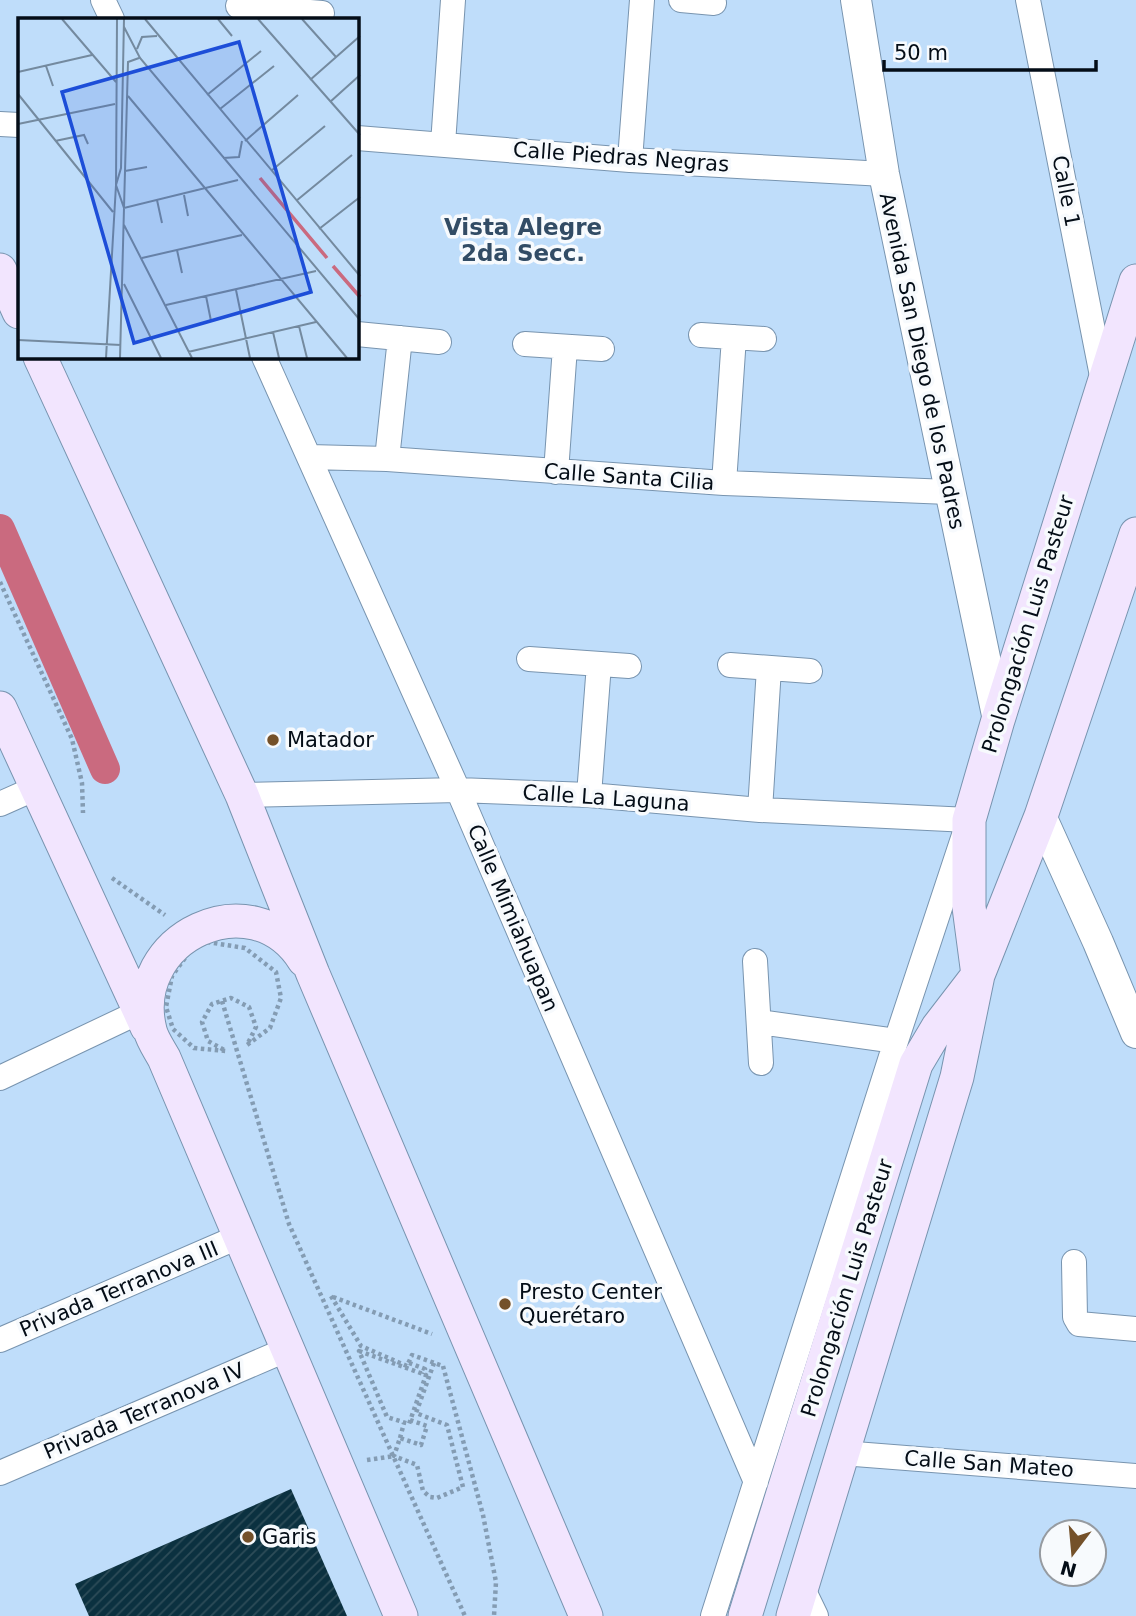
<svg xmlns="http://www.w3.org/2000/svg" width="1136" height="1616" font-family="'DejaVu Sans',sans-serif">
<defs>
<pattern id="building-hatch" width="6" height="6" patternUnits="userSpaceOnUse" patternTransform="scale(1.75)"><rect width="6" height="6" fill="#0b3140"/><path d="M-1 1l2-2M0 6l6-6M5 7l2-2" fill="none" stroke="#2d4c58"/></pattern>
</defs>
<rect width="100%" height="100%" fill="#bfddfa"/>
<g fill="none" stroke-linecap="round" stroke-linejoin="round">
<!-- canal -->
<path stroke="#ca6a7f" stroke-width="30" d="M 0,529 L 105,769"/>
</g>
<!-- building -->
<path fill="url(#building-hatch)" d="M 291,1489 L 347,1616 L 89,1616 L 75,1584 Z"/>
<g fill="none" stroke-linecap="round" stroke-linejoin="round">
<defs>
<path id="minor" d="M 103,0 L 112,19
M 681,0 L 714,3
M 1028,0 L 1103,381
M 238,6 L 322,13
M 0,124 L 19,125
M 357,138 L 630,160 L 884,174
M 443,144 L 453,0
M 630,160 L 642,0
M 357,334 L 439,342
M 701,335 L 764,339
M 525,344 L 602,349
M 264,357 L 458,790 L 756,1482
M 309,457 L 387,459 L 724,483 L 949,492
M 387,459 L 400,338
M 556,472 L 565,347
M 724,483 L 734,337
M 529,659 L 629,666
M 730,665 L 810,671
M 242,795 L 458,790 L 589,795 L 760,810 L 969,820 L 896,1041 L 713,1616
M 589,795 L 599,664
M 0,804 L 36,788
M 760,810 L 769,668
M 755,961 L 761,1063
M 759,1022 L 896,1041
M 0,1078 L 139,1012
M 1074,1262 L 1075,1317 L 1079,1324 L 1136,1329
M 0,1340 L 238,1237
M 842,1453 L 1136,1476
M 0,1473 L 288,1349
M 802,1587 L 816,1616"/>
<path id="tertiary" d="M 856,0 L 884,174 L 998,720
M 1041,816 L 1098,942 L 1136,1033"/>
<path id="secondary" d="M 0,270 L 19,312
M 40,357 L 242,795 L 313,974 L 586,1616
M 0,708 L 147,1027
M 304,960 C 253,878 127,937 150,1030 C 152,1039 159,1049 164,1058 L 401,1616
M 745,1616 L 916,1064 L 938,1027 L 978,975 L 969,907 L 969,820 L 998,720 L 1136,281
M 793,1616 L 957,1077 L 978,975 L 1041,816 L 1136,534"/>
</defs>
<!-- minor casing -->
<use href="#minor" stroke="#7894af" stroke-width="26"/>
<!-- tertiary casing -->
<use href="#tertiary" stroke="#7894af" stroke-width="32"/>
<!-- secondary casing -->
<use href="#secondary" stroke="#7894af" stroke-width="35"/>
<!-- path -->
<path stroke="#849cb3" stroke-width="4.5" stroke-dasharray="3.5 3.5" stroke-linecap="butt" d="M 0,582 L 72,739 L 82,783 L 83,813
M 112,878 L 165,915
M 207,942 L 245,948 L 276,972 L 281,998 L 270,1028 L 247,1045 L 256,1027 L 249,1007 L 231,998 L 212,1004 L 202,1022 L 208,1041 L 226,1051 L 194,1048 L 173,1029 L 166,1007 L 172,976 L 190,951 Z
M 222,1001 L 289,1224 L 465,1616
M 331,1296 L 361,1346 L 407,1366 L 412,1355 L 443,1366
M 333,1297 L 432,1334
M 359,1351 L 426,1375 L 409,1424 L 387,1417 Z
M 409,1363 L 425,1369 L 423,1374
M 443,1366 L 483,1515 L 496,1582 L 494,1616
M 410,1420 L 427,1426 L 421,1445 L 400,1438 L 394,1456 L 417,1465 L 423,1491 L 430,1497 L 437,1498 L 463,1487 L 447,1425 L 416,1413 L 434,1363
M 400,1438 L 404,1423
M 367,1460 L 394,1456"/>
<!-- minor -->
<use href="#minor" stroke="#fff" stroke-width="24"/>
<!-- tertiary -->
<use href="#tertiary" stroke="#fff" stroke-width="30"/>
<!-- secondary -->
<use href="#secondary" stroke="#f2e5fe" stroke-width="33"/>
</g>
<!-- markers -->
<g fill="#74512a" stroke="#f7fafd" stroke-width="2.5">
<circle cx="273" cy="740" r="7"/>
<circle cx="505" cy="1304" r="7"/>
<circle cx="248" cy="1537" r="7"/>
</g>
<g text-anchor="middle" stroke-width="7" stroke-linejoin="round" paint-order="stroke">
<!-- street labels -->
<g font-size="21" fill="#040d17" stroke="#f7fafd">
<text transform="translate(621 157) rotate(4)" y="7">Calle Piedras Negras</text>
<text transform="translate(1066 191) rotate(79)" y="7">Calle 1</text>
<text transform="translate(922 361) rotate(78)" y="7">Avenida San Diego de los Padres</text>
<text transform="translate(629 477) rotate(4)" y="7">Calle Santa Cilia</text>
<text transform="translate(1028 624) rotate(-73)" y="7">Prolongación Luis Pasteur</text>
<text transform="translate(606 798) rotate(4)" y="7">Calle La Laguna</text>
<text transform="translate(513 918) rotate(67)" y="7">Calle Mimiahuapan</text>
<text transform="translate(847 1288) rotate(-73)" y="7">Prolongación Luis Pasteur</text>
<text transform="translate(119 1289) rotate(-23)" y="7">Privada Terranova III</text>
<text transform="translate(144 1411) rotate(-23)" y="7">Privada Terranova IV</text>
<text transform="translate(989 1464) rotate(4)" y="7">Calle San Mateo</text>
</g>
<!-- poi labels -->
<g font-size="21" fill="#040d17" stroke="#f7fafd" text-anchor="start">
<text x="287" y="747">Matador</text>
<text x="519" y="1299">Presto Center<tspan x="519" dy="24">Querétaro</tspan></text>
<text x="262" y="1544">Garis</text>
</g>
<!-- neighbourhood labels -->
<g font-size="23" font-weight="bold" fill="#324c65" stroke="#f7fafd">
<text x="523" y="235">Vista Alegre<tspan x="523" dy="26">2da Secc.</tspan></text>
</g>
</g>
<!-- overview -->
<g transform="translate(18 18)">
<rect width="341" height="341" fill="#bfddfa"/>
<path fill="none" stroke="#ca6a7f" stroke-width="3.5" d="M 242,160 L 309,240M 315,248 L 342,279"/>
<path fill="none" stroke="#748a9f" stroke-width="2" d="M 44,1 L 98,64M 127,1 L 342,258M 200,1 L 214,18M 240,1 L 342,117M 284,1 L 318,39M 106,9 L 122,40 L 342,302M 119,31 L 124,19 L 139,18M 121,40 L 110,44 L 106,190 L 220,162M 28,48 L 35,68M 0,54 L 74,37M 292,62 L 342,18M 0,76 L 95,194M 189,77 L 243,33M 110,78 L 329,340M 312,84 L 342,57M 202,91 L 256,48M 0,106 L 97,86M 37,123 L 66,117 L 70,126M 227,123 L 280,77M 205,140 L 221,139 L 224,123M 107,153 L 129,149M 253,153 L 307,108M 166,177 L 170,198M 139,182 L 144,205M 278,183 L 334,137M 106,207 L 174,340M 301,211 L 342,179M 159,232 L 164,255M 124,240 L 224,217M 106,266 L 143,340M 218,272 L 232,340M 188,278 L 193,303M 148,287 L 298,253M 281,308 L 289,340M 255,314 L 261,340M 0,322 L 103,327M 170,334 L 298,304M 88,340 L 98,167 L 99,1M 102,340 L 106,190 L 98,167 L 103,150 L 106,1"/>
<path fill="#1d4ed8" fill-opacity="0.15" stroke="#1d4ed8" stroke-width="3.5" d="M 221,24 L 293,274 L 116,325 L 44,74 Z"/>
<rect width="341" height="341" fill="none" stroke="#040d17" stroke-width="3.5"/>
</g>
<!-- north arrow -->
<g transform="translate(1073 1553) rotate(196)"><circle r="33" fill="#f7fafd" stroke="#969ba1" stroke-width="2"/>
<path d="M0-5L12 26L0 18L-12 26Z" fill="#74512a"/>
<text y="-10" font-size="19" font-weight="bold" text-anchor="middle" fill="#040d17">N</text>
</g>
<!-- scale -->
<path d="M884 60v10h212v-10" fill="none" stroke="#040d17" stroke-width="3.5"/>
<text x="894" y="60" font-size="21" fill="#040d17" stroke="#f7fafd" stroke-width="5" paint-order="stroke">50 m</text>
</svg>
